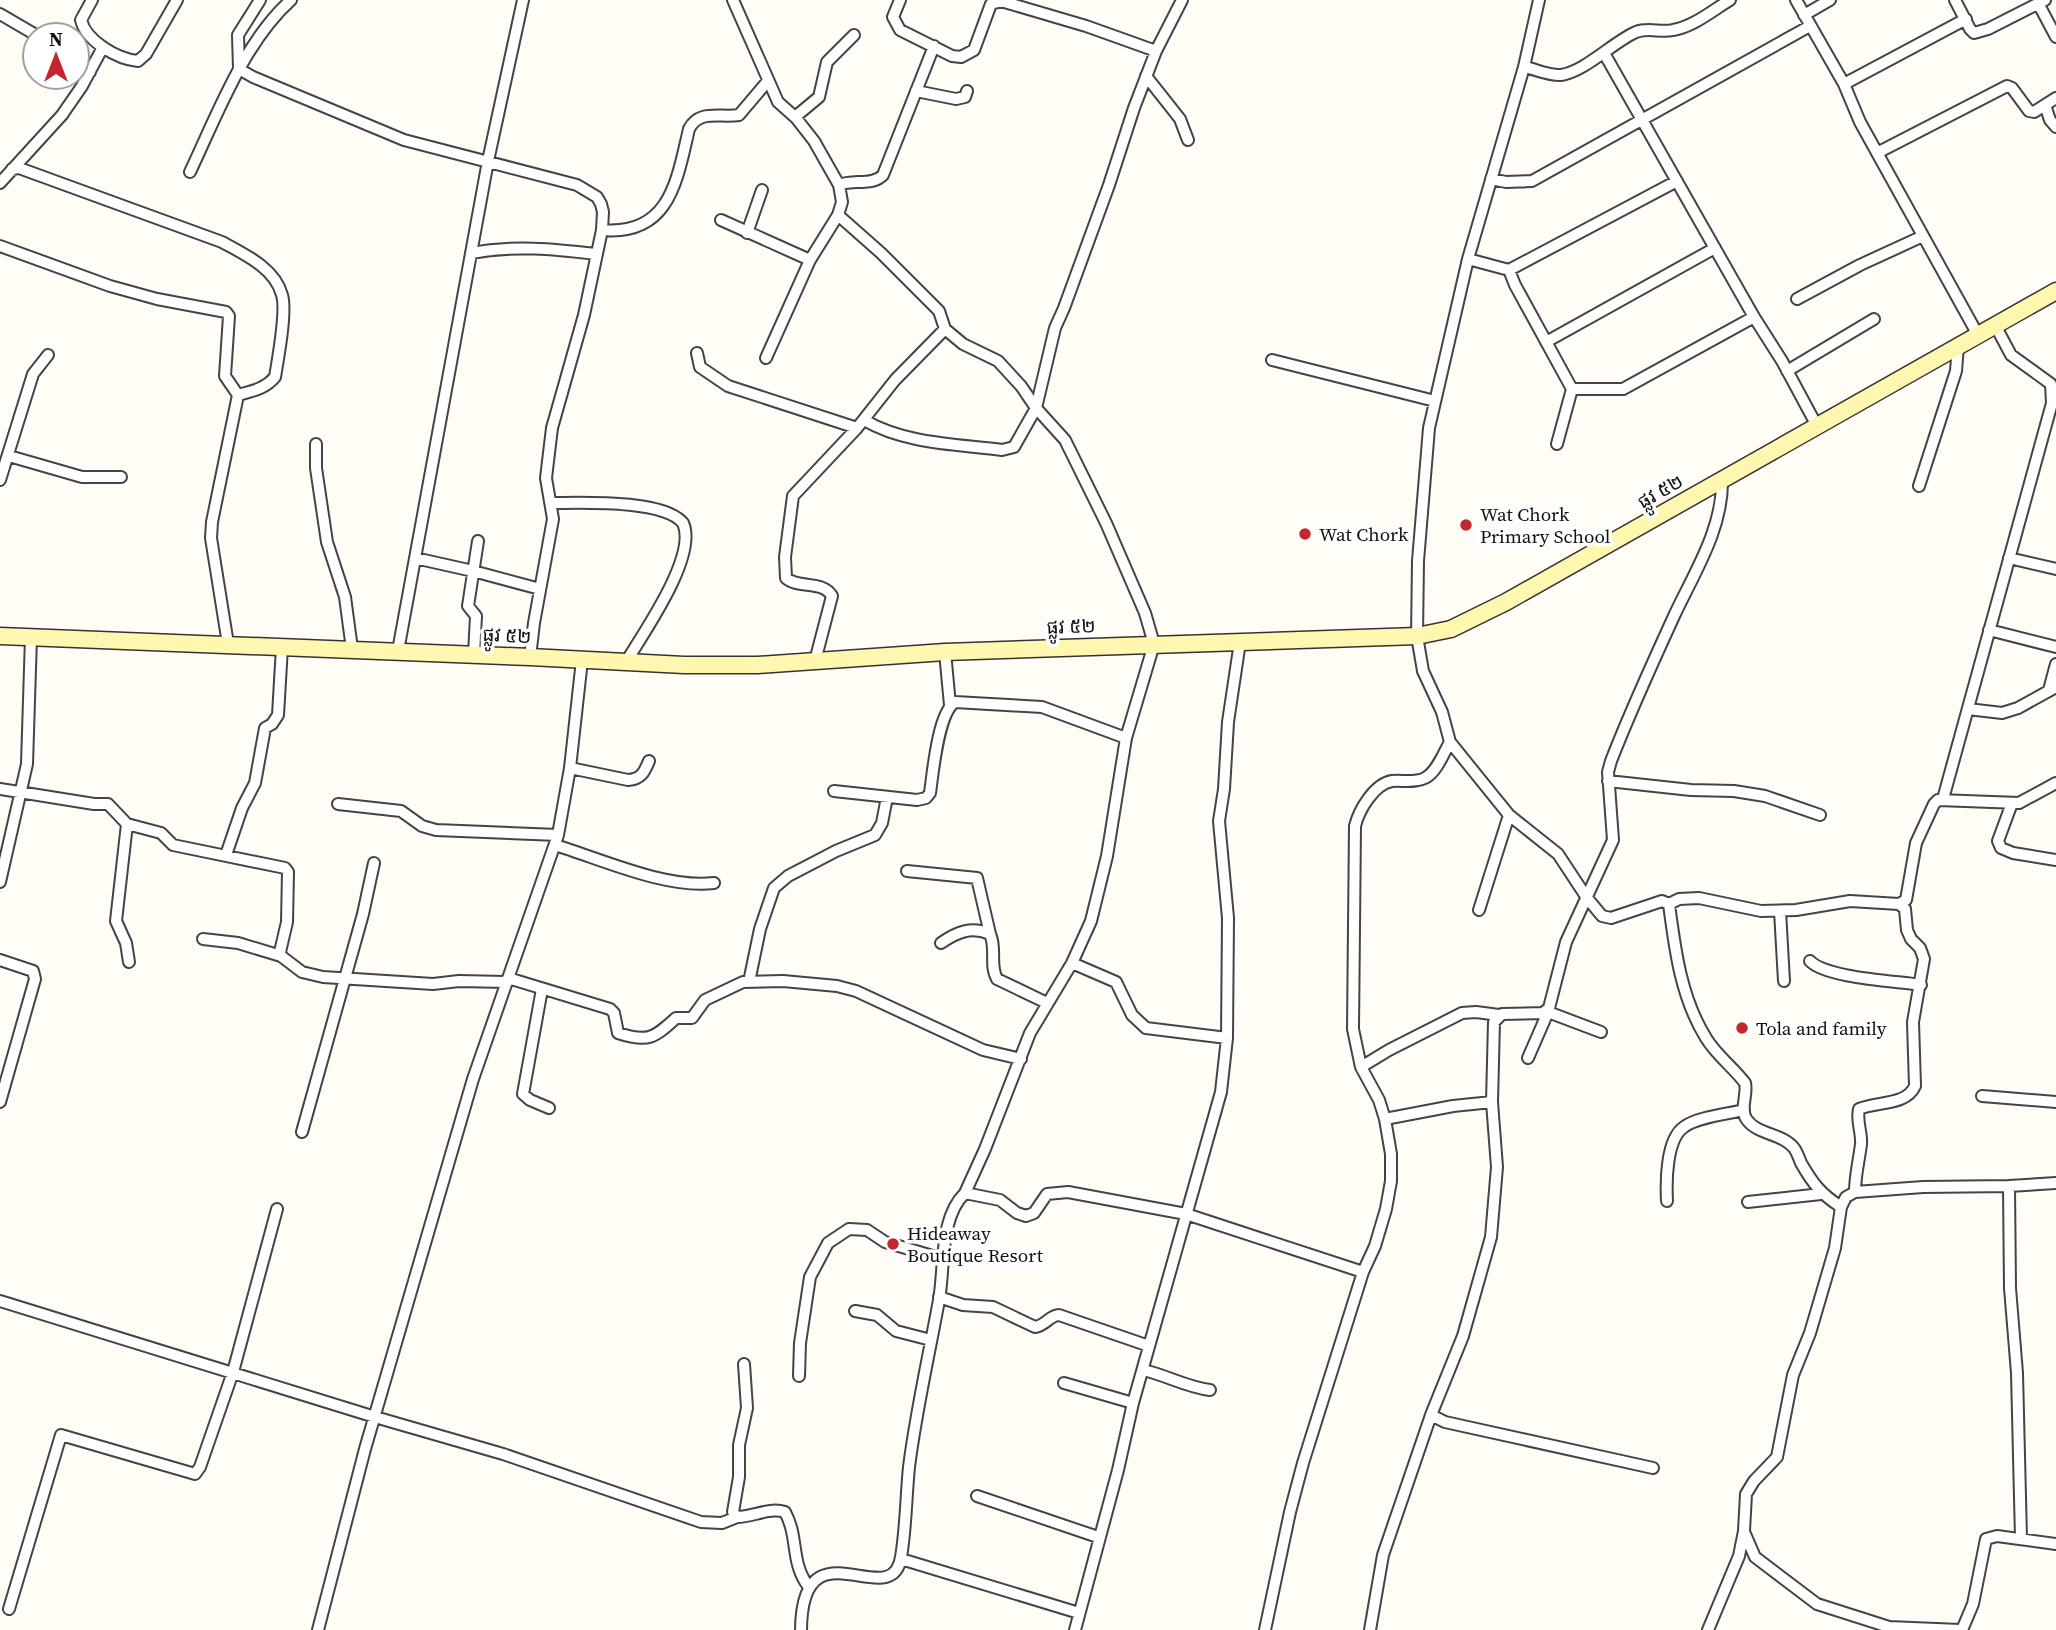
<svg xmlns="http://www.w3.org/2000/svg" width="2056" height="1630" font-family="'Source Serif 4','Noto Sans Khmer',serif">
<rect width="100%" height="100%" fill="#fffdf5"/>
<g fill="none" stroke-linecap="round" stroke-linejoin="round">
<defs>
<path id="street" d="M 92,0 L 81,20 C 86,41 117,59 138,61 L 146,54 L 177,0
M 260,0 L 238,35 L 239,69 L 253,77 L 404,140 L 577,185 L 597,197 L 601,204 L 603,212 L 602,230 L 584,315 L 552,428 L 546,478 L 553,519 L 534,623 L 530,657
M 733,0 L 778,102 L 796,118 L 814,141 L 839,185
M 900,0 L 893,17 L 900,30 L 952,56 L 961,57 L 974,50 L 991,4 L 1001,1 L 1086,26 L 1156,51
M 1539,0 L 1524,67 L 1468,259 L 1429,428 L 1418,561 L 1417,636 L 1423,671 L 1442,712 L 1450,742 L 1509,815 L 1558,854 L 1587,898 L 1602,916 L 1611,918 L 1662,901 L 1669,904 C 1675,950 1681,998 1706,1038 C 1716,1055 1733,1067 1745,1083 C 1748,1095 1739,1109 1747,1120 C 1758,1135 1782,1133 1794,1148 C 1797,1152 1799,1158 1801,1163 C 1813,1184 1821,1194 1841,1207 L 1835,1248 L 1810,1333 L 1793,1375 L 1777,1457 L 1754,1481 L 1746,1494 L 1744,1531 L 1739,1556 L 1708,1630
M 1796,0 L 1844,84 L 1860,122 L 1978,335
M 1955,0 L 1970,29 L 1974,33 L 1988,29 L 2045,0
M 2038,3 L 2056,37
M 0,14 L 36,35
M 1804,15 L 1830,0
M 1604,53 L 1754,317 L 1782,361 L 1817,426
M 77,64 L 90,72
M 1524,67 C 1535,69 1550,76 1561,75 C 1586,71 1613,42 1636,32 C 1649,27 1660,33 1673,30 C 1693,27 1713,10 1730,0
M 1146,76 L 1180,119 L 1188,140
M 1844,84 L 1966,19
M 916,91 L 956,99 L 965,97 L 967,91
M 2045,105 L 2050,120 L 2056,127
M 795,117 L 819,97 L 827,62 L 854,35
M 1877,153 L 2007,86 L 2012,88 L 2029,111 L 2034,112 L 2056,98
M 190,172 C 217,115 244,42 291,0
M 1491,179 L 1506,182 L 1532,181 L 1810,26
M 0,183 L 62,115 L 82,86 L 103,47
M 721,220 L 810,260
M 602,230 C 670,236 677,180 689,129 C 699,109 720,118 739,115 L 767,82
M 747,233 L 762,190
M 0,246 L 110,286 L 157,299 L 226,312 L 229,316 L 225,376 L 238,395 C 252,391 265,389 275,377 C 278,359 287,311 282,295 C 275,268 244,254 222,242 L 19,168 L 12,169
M 471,253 C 514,245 554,249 596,254
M 1468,259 L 1509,270 L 1677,181
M 1509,270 L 1515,285 L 1572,389 L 1557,444
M 1797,299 L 1860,265 L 1923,236
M 1546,342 L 1715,248
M 697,353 L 700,367 L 728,386 L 857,428
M 766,358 L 810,260 L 838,215
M 1272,360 L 1435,401
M 1787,371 L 1874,319
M 1572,389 L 1623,389 L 1754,317
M 864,420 C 905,444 956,444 1002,450 L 1014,447 L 1036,408 L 1055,328 L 1064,308 L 1109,185 L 1134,108 L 1156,51 L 1182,0
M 316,444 L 316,468 L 327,542 L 345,597 L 352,649
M 9,456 L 82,477 L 121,477
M 0,480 L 33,374 L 48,355
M 1919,486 L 1956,371 L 1958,346
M 551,503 C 581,503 663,499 683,523 C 698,556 644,632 626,662
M 415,558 L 473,571 L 540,589
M 2009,558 L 2056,569
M 1989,630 L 2056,647
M 228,644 L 211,538 L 212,522 L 238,395
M 398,651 L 488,161 L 523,0
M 945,652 L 950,705
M 474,654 L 476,616 L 468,606 L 478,541
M 815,661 L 832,596 C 823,580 798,589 786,578 L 785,557 L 793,496 L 857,428 L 895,380 L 945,329
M 2049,690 L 2056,664
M 1968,709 L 2002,713 L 2018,708 L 2056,687
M 570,768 L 628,780 C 641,779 644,773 649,761
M 1608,781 L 1691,790 L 1734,791 L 1765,796 L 1820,815
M 0,789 L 94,804 L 108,804 L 127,824 L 161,833 L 173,845 L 285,868 L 288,872 L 287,922 L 280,952 L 281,956 L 302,972 L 323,977 L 433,984 L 459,981 L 506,982
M 834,791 L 917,800 L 926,798 L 930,793 C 933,772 938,713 955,702 L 1042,707 L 1126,738
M 1943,799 L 2052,403 L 2051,384 L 2011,355 L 1995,325
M 2012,803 L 1998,841 L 2001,848 L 2013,853 L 2056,860
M 338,804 L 401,811 L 422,826 L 436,830 L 558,835
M 127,824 L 116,921 L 126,943 L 129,962
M 555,845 C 601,859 666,889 714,883
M 226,855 L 242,808 L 255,783 L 265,728 L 272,724 L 278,715 L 282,647
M 907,871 L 977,878 L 990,934
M 0,882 L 27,764 L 31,637
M 1669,904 L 1679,899 L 1699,898 L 1761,911 L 1796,910 L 1850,901 L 1899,904 L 1906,900 L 1916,843 L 1934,804 L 1938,800 L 2019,803 L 2056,783
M 1479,910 L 1509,815
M 1780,911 L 1784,981
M 203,939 L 238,943 L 281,956
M 941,943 C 957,932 971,926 990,934 C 997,949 989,965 997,979 L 1047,1003
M 0,960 L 33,971 L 35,979 L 0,1102
M 1810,961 C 1826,978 1896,981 1921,985
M 1072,963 L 1116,982 L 1132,1015 L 1146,1028 L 1227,1038
M 508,978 L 610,1009 L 614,1013 L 618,1033 C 648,1043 654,1038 676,1018 L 692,1018 L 705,1000 L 743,982 L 783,981 L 837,986 L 856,991 L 983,1050 L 1021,1059
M 749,982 L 760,929 L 774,888 L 788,876 L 836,851 L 875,835 L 882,823 L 887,797
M 542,989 L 523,1094 L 530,1100 L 549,1108
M 1528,1058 L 1548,1012 L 1601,1032
M 1361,1067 L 1389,1050 L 1462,1013 L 1476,1012 L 1499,1015
M 1982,1096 L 2056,1102
M 1385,1119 L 1453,1106 L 1492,1102
M 302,1132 L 363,914 L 374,863
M 1855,1192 C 1855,1175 1859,1161 1861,1144 C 1862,1132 1856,1121 1859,1109 C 1877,1101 1906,1106 1915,1086 L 1913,1022 L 1924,959 L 1920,948 L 1911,939 L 1907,930 L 1905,909 L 1899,904
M 965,1193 L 1000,1200 L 1017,1213 L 1026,1216 L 1034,1213 L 1047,1194 L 1068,1192 L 1186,1214 L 1363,1272
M 1667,1201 C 1666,1182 1666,1139 1684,1127 C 1697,1117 1728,1114 1744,1110
M 1748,1202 L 1821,1194
M 1841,1207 L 1846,1197 L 1855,1192 L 1923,1187 L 2009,1186
M 939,1297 L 963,1305 L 993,1307 L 1035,1327 C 1045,1326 1050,1315 1059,1315 L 1149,1346
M 0,1301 L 375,1417 L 503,1454 L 701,1522 L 722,1523 L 737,1517
M 855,1311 L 877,1315 L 896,1331 L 931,1340
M 744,1364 L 747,1408 L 739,1445 L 739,1477 L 733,1512 L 737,1517 C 753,1517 769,1507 785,1512 C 799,1538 790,1561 808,1586
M 1143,1370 C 1166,1375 1186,1387 1210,1390
M 799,1376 L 800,1343 L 810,1277 L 828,1243 L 849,1229 L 867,1230 L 885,1242 L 943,1259
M 1064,1383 L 1133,1403
M 1653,1468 L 1445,1422 L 1431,1415 L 1463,1336 L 1491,1237 L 1497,1167 L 1492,1102 L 1494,1022 L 1502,1014 L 1543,1013 L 1549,1008 L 1566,942 L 1613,840 L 1608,772 L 1611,761 C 1630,712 1652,664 1674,616 C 1694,573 1723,529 1722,480
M 977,1496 L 1098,1537
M 1745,1534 L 1755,1557 L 1817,1604 L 1889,1627 L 1960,1630
M 2021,1538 L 2017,1373 L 2010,1288 L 2009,1186 L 2056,1183
M 901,1559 L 1079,1613
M 9,1609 L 61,1435 L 195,1474 L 200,1467 L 233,1372 L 277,1209
M 318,1630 L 365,1449 L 473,1079 L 558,835 L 570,768 L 582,660
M 801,1630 C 802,1519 892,1616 901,1557 C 906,1528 906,1497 909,1467 C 916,1411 929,1355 939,1300 C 945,1267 939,1218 965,1193 L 985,1149 L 1030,1033 L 1072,963 L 1091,921 L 1107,856 L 1126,738 L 1154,644 L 1145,613 L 1106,523 L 1065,440 L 1036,408 L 1021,386 L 998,361 L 963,344 L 945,329 L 939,311 L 881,253 L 838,215 L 842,202 L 839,185 C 853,179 873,186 883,175 L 934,46
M 1075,1630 L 1118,1470 L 1133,1403 L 1221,1092 L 1227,1038 L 1228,918 L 1219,821 L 1224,789 L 1228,722 L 1240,642
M 1265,1630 L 1290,1512 L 1303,1463 L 1363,1272 L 1375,1246 L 1386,1209 L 1391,1181 L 1391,1154 L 1385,1119 L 1379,1100 L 1361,1067 L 1353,1029 L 1355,826 C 1359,810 1374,784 1392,781 C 1402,780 1416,783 1425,778 C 1437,772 1444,752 1450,742
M 1370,1630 L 1383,1555 L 1431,1415
M 1962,1630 L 1973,1604 L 1986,1539 L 1997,1536 L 2056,1544"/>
<path id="secondary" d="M 0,636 L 530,657 L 684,665 L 758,665 L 945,652 L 1417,636 L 1451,629 L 1506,602 L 2056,291"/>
</defs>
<!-- street casing -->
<use href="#street" stroke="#444" stroke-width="14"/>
<!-- secondary casing -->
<use href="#secondary" stroke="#333" stroke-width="19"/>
<!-- street -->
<use href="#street" stroke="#fff" stroke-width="10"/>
<!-- secondary -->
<use href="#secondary" stroke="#fff6b0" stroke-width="16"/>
</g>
<!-- markers -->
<g fill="#c4262e" stroke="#fff" stroke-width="2.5">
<circle cx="1466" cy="525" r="7"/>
<circle cx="1305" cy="534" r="7"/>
<circle cx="1742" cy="1028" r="7"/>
<circle cx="893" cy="1244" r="7"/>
</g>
<g text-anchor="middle" stroke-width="7" stroke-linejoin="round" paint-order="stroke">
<!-- street labels -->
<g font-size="19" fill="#111" stroke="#fff">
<text transform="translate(1660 491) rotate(-30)" y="7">ផ្លូវ ៥២</text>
<text transform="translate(1071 626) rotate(-2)" y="7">ផ្លូវ ៥២</text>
<text transform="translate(507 635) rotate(3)" y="7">ផ្លូវ ៥២</text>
</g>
<!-- poi labels -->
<g font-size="19" fill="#111" stroke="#fff" text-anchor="start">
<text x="1480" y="521">Wat Chork<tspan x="1480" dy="22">Primary School</tspan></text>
<text x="1319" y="541">Wat Chork</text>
<text x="1756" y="1035">Tola and family</text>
<text x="907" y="1240">Hideaway<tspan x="907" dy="22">Boutique Resort</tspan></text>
</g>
</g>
<!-- north arrow -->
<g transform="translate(56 56)"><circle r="33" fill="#ffffff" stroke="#a0a0a0" stroke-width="2"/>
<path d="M0-5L12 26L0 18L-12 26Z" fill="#c4262e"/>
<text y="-10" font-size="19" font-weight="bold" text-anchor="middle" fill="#111111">N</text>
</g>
</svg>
